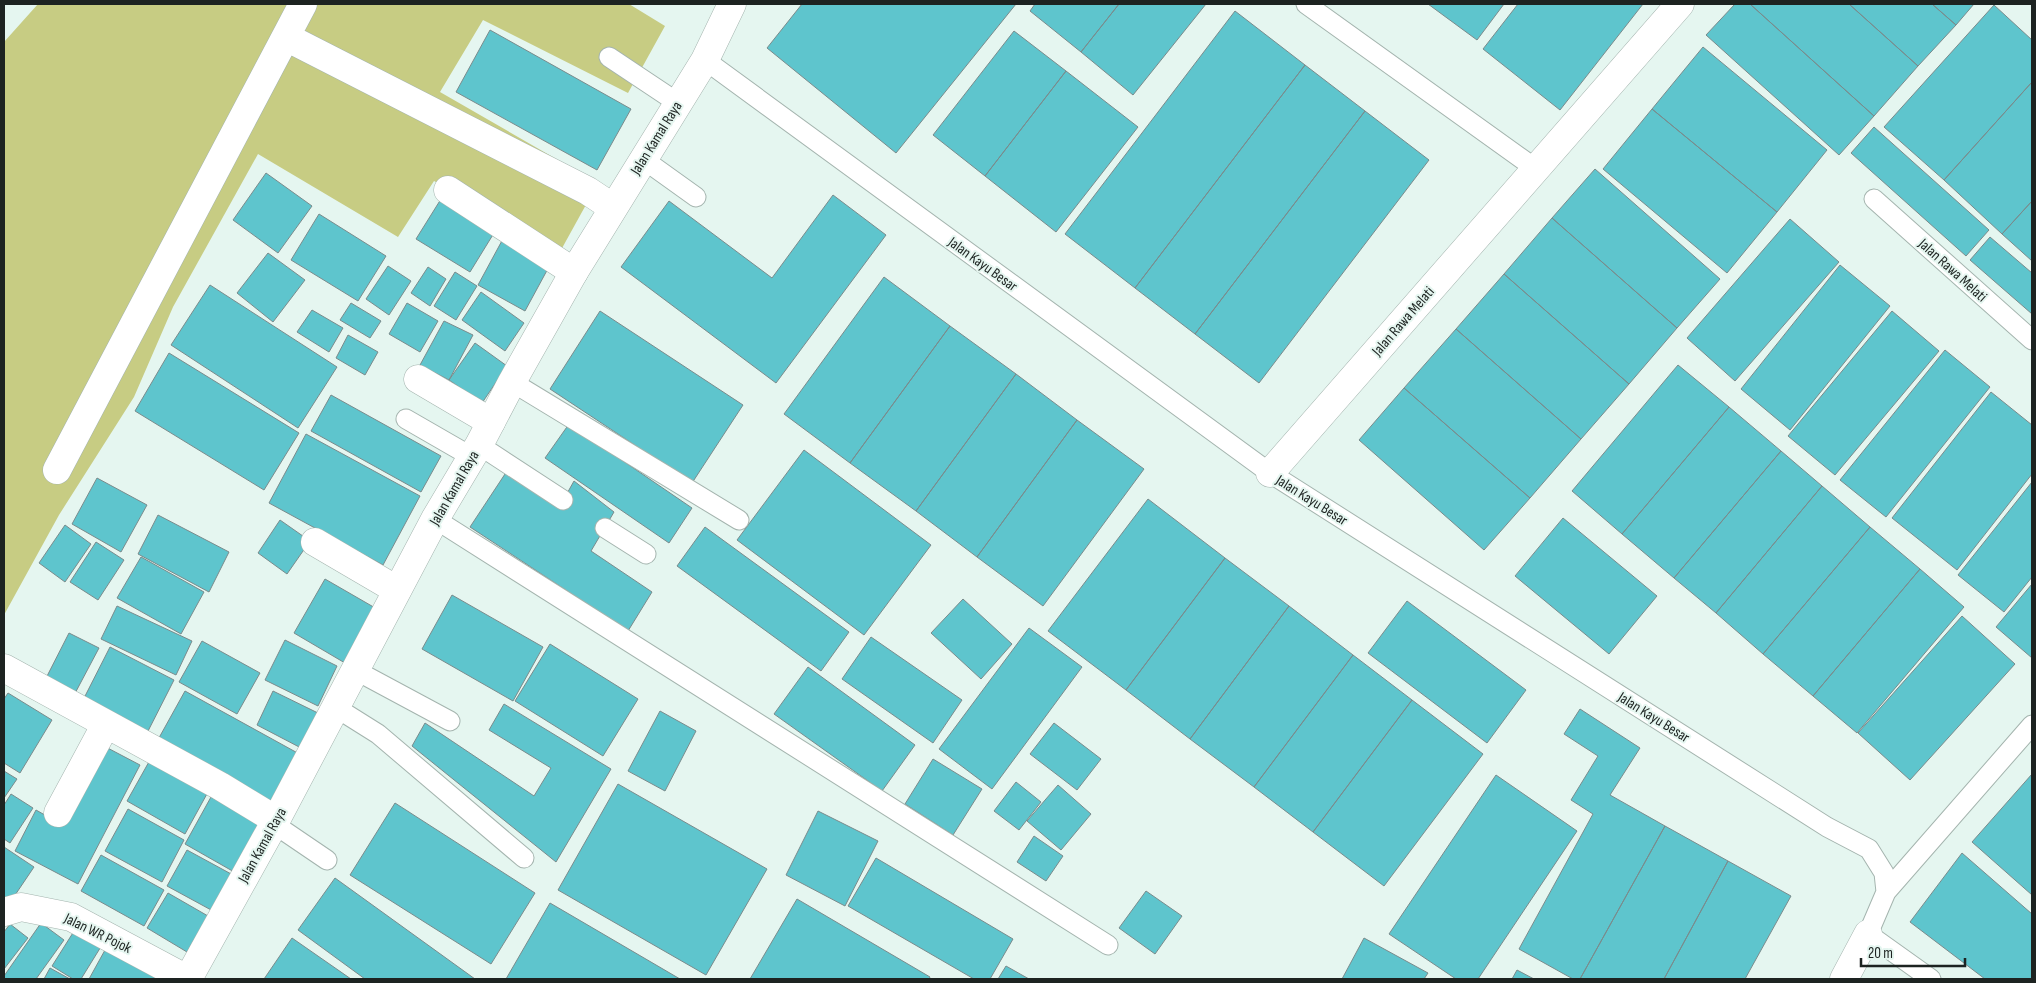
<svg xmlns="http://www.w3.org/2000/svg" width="2036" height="983" font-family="'Sofia Sans Condensed',sans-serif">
<rect width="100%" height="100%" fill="#e5f6f0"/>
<!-- green -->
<path fill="#c7cc83" d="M 38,4 L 629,4 L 665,26 L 628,93 L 483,20 L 440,92 L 598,183 L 561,250 L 434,181 L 398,237 L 258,154 L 173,307 L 134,397 L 59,515 L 4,615 L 4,42 Z"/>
<!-- building -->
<path fill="#5ec5cd" stroke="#7a8b8c" d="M 802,4 L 1016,4 L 896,153 L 767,48 Z
M 1035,4 L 1119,4 L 1081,52 L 1030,11 Z
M 1119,4 L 1206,4 L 1133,95 L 1081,52 Z
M 1428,4 L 1504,4 L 1477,40 Z
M 1518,4 L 1643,4 L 1560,110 L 1483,49 Z
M 1735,4 L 1750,4 L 1874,116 L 1839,155 L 1706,35 Z
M 1750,4 L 1849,4 L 1918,66 L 1874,116 Z
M 1849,4 L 1932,4 L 1956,25 L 1918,66 Z
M 1932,4 L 1974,4 L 1956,25 Z
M 1994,5 L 2032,40 L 2032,82 L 1944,180 L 1884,127 Z
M 1235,11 L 1305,65 L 1135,288 L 1065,234 Z
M 490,30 L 631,109 L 597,170 L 456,92 Z
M 1014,31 L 1066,71 L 985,176 L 933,135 Z
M 1703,47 L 1827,150 L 1777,212 L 1652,109 Z
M 1305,65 L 1365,111 L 1195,334 L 1135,288 Z
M 1066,71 L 1138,127 L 1056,232 L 985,176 Z
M 2032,82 L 2032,201 L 2002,234 L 1944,180 Z
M 1652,109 L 1777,212 L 1727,273 L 1603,169 Z
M 1365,111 L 1429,160 L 1259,383 L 1195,334 Z
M 1874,127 L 1989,230 L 1966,256 L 1851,153 Z
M 1595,169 L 1720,279 L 1677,328 L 1552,218 Z
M 266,173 L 312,206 L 278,253 L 233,220 Z
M 833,195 L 886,235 L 776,383 L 621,267 L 669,201 L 772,278 Z
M 441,199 L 494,233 L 470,272 L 416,239 Z
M 2032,201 L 2032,261 L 2002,234 Z
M 319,214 L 386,256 L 358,301 L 291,260 Z
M 1552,218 L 1677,328 L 1629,384 L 1504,274 Z
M 1790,219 L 1839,262 L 1735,381 L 1687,338 Z
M 504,237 L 551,263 L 525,311 L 478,285 Z
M 1990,237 L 2032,273 L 2032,314 L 1970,260 Z
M 268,253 L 305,280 L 273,322 L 237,293 Z
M 1840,265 L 1890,306 L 1790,430 L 1741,389 Z
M 388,266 L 411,281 L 389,315 L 366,299 Z
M 428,267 L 446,279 L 430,306 L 411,293 Z
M 455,272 L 477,286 L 456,320 L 434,306 Z
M 1504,274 L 1629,384 L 1581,439 L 1456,329 Z
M 884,277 L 950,326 L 850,463 L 784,414 Z
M 210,285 L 337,367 L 298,428 L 171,345 Z
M 481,292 L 524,323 L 505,351 L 462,320 Z
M 351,303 L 381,321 L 370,338 L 340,320 Z
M 407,303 L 438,321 L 420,352 L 389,334 Z
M 312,310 L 343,328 L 329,352 L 297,332 Z
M 600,311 L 743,405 L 692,483 L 550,389 Z
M 1892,311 L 1939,351 L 1835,475 L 1788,436 Z
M 444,321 L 473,335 L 449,380 L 420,365 Z
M 950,326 L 1016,374 L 916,511 L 850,463 Z
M 1456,329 L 1581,439 L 1530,498 L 1404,388 Z
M 348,335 L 378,352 L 365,375 L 336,358 Z
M 475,343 L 507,366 L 482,403 L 449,380 Z
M 1945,350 L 1990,387 L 1886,517 L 1840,480 Z
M 169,353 L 299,433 L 264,490 L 135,411 Z
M 1678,365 L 1729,407 L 1622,534 L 1572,491 Z
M 1016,374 L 1077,420 L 977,557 L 916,511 Z
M 1404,388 L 1530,498 L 1484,550 L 1359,440 Z
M 1991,392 L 2032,425 L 2032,474 L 1957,570 L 1892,518 Z
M 331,395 L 441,456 L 421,492 L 311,431 Z
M 1729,407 L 1781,451 L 1674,578 L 1622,534 Z
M 1077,420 L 1144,469 L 1043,606 L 977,557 Z
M 569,424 L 692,508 L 669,543 L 545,458 Z
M 306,434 L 420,496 L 383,565 L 269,503 Z
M 804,450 L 931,545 L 864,635 L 737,540 Z
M 1781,451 L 1822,486 L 1716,613 L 1674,578 Z
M 507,471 L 560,506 L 574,481 L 614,512 L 591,551 L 652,592 L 628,631 L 470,527 Z
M 97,478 L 147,505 L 121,552 L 72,524 Z
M 2032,482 L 2032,577 L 2004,612 L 1958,575 Z
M 1822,486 L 1870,527 L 1763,654 L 1716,613 Z
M 1148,499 L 1225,558 L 1126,690 L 1048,631 Z
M 158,515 L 229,552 L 209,592 L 138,554 Z
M 1563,518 L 1657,596 L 1609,654 L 1515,576 Z
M 280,520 L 310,541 L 287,574 L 258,553 Z
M 65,525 L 91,544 L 65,582 L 39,563 Z
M 705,527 L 849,632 L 821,671 L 677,566 Z
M 1870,527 L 1920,569 L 1813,696 L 1763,654 Z
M 96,542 L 124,560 L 98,600 L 70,582 Z
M 141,557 L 204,592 L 181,634 L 117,598 Z
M 1225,558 L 1289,606 L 1190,739 L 1126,690 Z
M 1920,569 L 1964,607 L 1857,733 L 1813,696 Z
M 325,579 L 377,609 L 345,663 L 294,633 Z
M 2032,584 L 2032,658 L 1996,627 Z
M 452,595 L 543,647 L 513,701 L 422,649 Z
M 963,599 L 1012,644 L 981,679 L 931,633 Z
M 1407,601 L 1526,690 L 1487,743 L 1368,653 Z
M 117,606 L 192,641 L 176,675 L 101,639 Z
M 1289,606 L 1353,655 L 1254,787 L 1190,739 Z
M 1962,616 L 2015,664 L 1910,780 L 1858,733 Z
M 1029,628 L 1082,667 L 992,789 L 939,749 Z
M 69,633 L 99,648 L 72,699 L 43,684 Z
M 871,637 L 962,700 L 933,743 L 842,679 Z
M 285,640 L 337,666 L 318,706 L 265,680 Z
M 202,641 L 260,673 L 237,714 L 179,682 Z
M 550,644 L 638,699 L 603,756 L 515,701 Z
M 110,647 L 174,680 L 145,737 L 81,704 Z
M 1353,655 L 1412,700 L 1313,832 L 1254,787 Z
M 808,667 L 915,745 L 882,791 L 774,714 Z
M 185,691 L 303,756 L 273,810 L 155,745 Z
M 273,691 L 320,714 L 303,749 L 257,725 Z
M 8,693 L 52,720 L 20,773 L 4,763 L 4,699 Z
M 1412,700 L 1483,754 L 1384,886 L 1313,832 Z
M 504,704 L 611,769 L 556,862 L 412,746 L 425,723 L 534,796 L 551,768 L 489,730 Z
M 1580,709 L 1640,748 L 1610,795 L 1665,826 L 1580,979 L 1573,979 L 1519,949 L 1593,814 L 1571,800 L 1598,756 L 1564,734 Z
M 660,711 L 696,731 L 665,791 L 628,771 Z
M 1054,723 L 1101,759 L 1077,790 L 1030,754 Z
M 100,744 L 140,765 L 78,884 L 15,851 L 36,810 L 59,823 Z
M 933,759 L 982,789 L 953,835 L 905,804 Z
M 150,760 L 208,792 L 185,834 L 127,801 Z
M 4,771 L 17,779 L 4,798 Z
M 2032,774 L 2032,895 L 1972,842 Z
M 1496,775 L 1577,831 L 1478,979 L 1456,979 L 1389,934 Z
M 1016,782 L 1041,802 L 1019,830 L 994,811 Z
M 618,784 L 767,869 L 706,975 L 558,890 Z
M 1058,785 L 1091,814 L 1061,850 L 1027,821 Z
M 11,794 L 33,808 L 10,843 L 4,839 L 4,805 Z
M 211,797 L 262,825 L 236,873 L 185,844 Z
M 395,803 L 535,893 L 491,964 L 350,875 Z
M 128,809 L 184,840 L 162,882 L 105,851 Z
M 818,811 L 878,841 L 845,906 L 786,875 Z
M 1665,826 L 1728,861 L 1664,979 L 1580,979 Z
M 1034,836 L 1063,856 L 1046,881 L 1017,862 Z
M 4,847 L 34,867 L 9,904 L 4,901 Z
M 187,850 L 233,875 L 213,911 L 167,886 Z
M 1962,853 L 2032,914 L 2032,979 L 1985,979 L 1910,922 Z
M 101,855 L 164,890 L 144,926 L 81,891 Z
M 876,858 L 1013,939 L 990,979 L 974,979 L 848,906 Z
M 1728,861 L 1791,896 L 1745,979 L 1664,979 Z
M 335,878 L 475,979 L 365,979 L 298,930 Z
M 1146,891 L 1182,916 L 1155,954 L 1119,928 Z
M 168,893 L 208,916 L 187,952 L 147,928 Z
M 797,899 L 930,977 L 929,979 L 750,979 Z
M 550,903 L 680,979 L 506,979 Z
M 41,923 L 64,940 L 36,979 L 4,979 L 4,976 Z
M 10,924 L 28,938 L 4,969 L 4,932 Z
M 76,928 L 102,945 L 81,979 L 73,979 L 52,966 Z
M 292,938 L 351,979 L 264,979 Z
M 1364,938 L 1428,973 L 1424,979 L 1342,979 Z
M 110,941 L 161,969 L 155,979 L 89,979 Z
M 1006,966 L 1029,979 L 998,979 Z
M 50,968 L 70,979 L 44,979 Z
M 1517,970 L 1534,979 L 1512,979 Z"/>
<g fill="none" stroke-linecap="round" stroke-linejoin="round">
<defs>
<path id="service" d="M 1306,4 L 1536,169
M 609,57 L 678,103
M 705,60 L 1270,473 L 1827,827 L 1869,849 L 1884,873 L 1886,892 L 1868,934 L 1931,979
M 643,159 L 696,197
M 1874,199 L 2032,340
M 512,382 L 739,520
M 406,419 L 472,457
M 479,445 L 563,500
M 435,519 L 1108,945
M 605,528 L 646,554
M 355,670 L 450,721
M 335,707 L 378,734 L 524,858
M 274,824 L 327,860
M 1886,892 L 2032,725"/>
<path id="pedestrian" d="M 418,379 L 491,422"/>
<path id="minor" d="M 286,37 L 588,191 L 612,207
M 448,190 L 574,272
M 57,470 L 303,4
M 1270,473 L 1680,4
M 315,542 L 397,590
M 4,668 L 220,786 L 276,820
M 58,813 L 106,724
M 4,912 L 21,907 L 71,917 L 187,979
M 1844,979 L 1868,934"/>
<path id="secondary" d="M 188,979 L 274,824 L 435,519 L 479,445 L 512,382 L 574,272 L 705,60 L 732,4"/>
</defs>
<!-- service casing -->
<use href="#service" stroke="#a4b4ae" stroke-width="21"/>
<!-- pedestrian casing -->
<use href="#pedestrian" stroke="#a4b4ae" stroke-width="29"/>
<!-- minor casing -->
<use href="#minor" stroke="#a4b4ae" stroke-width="29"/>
<!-- secondary casing -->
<use href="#secondary" stroke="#a4b4ae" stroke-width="29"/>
<!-- service -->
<use href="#service" stroke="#fff" stroke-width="19"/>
<!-- pedestrian -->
<use href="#pedestrian" stroke="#fff" stroke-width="28"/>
<!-- minor -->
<use href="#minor" stroke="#fff" stroke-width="28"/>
<!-- secondary -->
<use href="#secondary" stroke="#fff" stroke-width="28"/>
</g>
<g text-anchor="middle" stroke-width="4" stroke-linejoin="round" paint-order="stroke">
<!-- street labels -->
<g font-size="15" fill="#1d2321" stroke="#e5f6f0">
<text transform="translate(656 138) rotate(-58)" y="5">Jalan Kamal Raya</text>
<text transform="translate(983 264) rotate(36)" y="5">Jalan Kayu Besar</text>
<text transform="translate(1953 270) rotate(42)" y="5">Jalan Rawa Melati</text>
<text transform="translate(1403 321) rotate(-49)" y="5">Jalan Rawa Melati</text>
<text transform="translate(454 488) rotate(-60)" y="5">Jalan Kamal Raya</text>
<text transform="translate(1312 500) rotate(32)" y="5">Jalan Kayu Besar</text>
<text transform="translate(1654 717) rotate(32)" y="5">Jalan Kayu Besar</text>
<text transform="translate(262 845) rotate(-61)" y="5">Jalan Kamal Raya</text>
<text transform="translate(98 933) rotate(26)" y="5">Jalan WR Pojok</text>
</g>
</g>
<!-- border -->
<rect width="2036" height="983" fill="none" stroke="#1d2321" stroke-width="10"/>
<!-- scale -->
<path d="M1861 958v8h104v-8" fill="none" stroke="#1d2321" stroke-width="2.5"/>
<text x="1868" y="958" font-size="15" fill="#1d2321" stroke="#e5f6f0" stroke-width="4" paint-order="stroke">20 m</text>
</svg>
